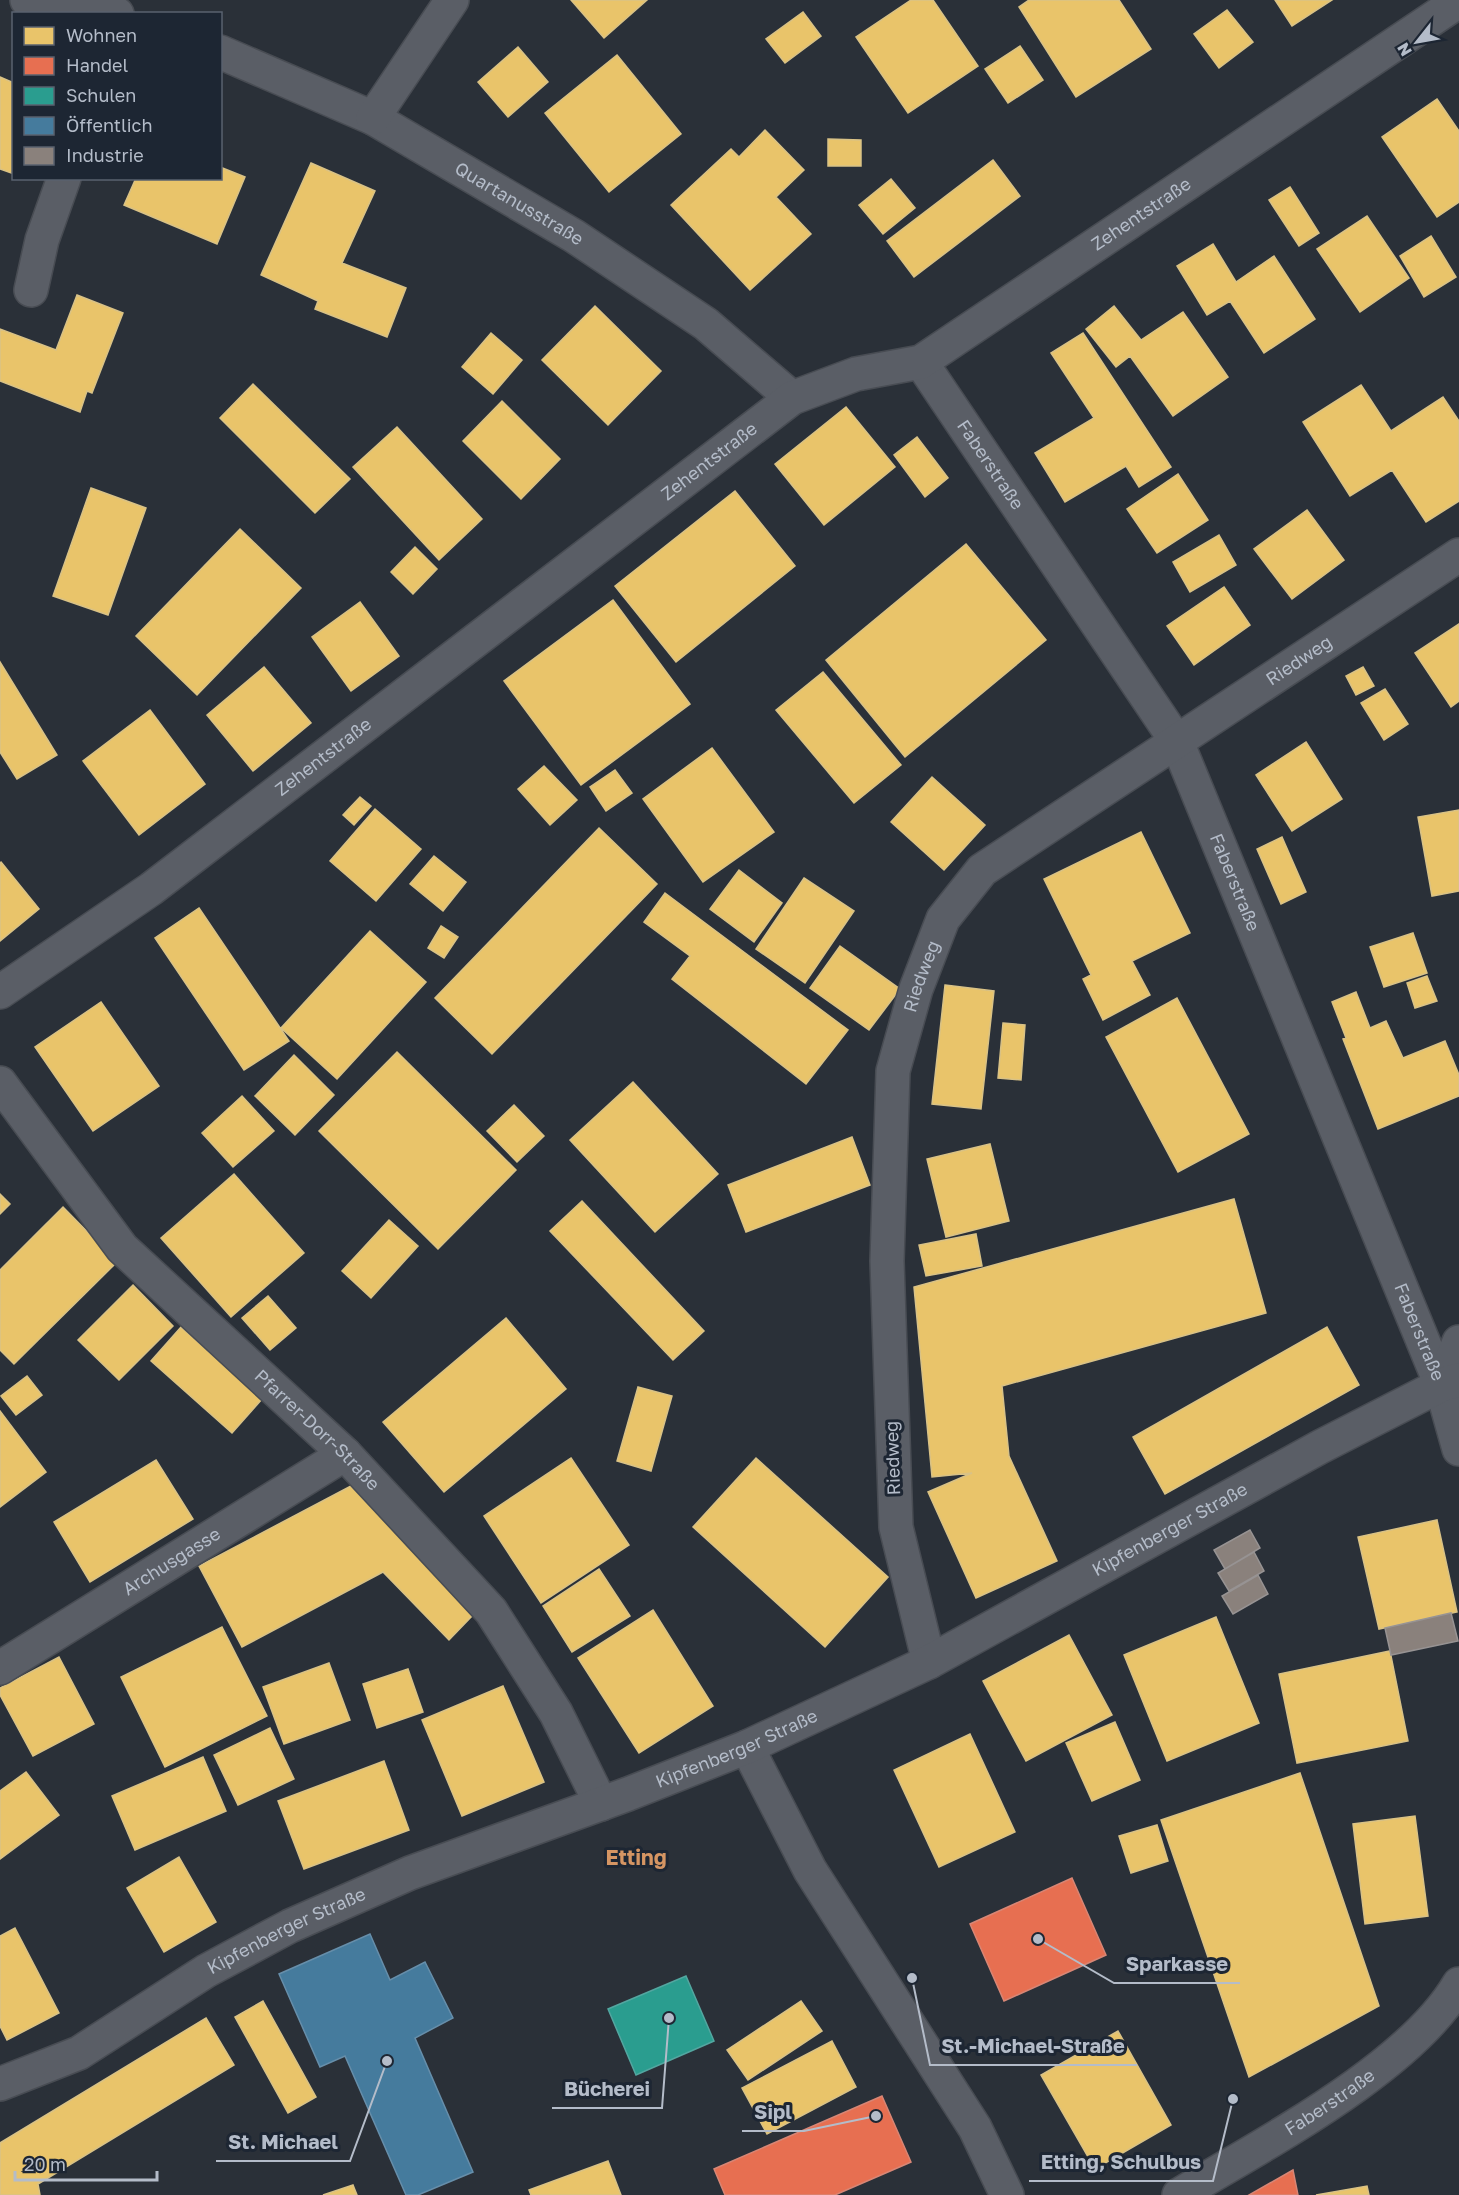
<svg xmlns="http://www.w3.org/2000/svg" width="1459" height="2195" font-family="'Golos Text',sans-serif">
<rect width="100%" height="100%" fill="#2a3038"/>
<!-- homes -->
<path fill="#e9c46a" stroke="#d9c286" stroke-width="1.5" d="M 571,0 L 647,0 L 604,38 Z
M 911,0 L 933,0 L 978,66 L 908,113 L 856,37 Z
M 1029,0 L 1119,0 L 1151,49 L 1076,97 L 1019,7 Z
M 1275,0 L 1332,0 L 1292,26 Z
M 1227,10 L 1253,42 L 1219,68 L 1194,34 Z
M 803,12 L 821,36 L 785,63 L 766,39 Z
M 1020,46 L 1043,80 L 1008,103 L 985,69 Z
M 518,47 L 548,82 L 508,117 L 478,82 Z
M 617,55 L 681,134 L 609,192 L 545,113 Z
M 0,77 L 14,83 L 14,174 L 0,169 Z
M 1437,99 L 1459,131 L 1459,202 L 1437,217 L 1382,137 Z
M 765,130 L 804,170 L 776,197 L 811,234 L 750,290 L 671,205 L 731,149 L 739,157 Z
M 828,139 L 861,140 L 861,166 L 828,166 Z
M 993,160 L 1020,196 L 914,277 L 887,241 Z
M 311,163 L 375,191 L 342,263 L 406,288 L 387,337 L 315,309 L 318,301 L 261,275 Z
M 220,167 L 245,177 L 217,244 L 124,205 L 136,178 L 220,178 Z
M 891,179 L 915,208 L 883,234 L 859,205 Z
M 1290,187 L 1319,233 L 1299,246 L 1269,200 Z
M 1367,216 L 1409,278 L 1360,312 L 1317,249 Z
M 1431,236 L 1456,277 L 1424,297 L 1400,256 Z
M 1213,244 L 1236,282 L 1274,256 L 1315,319 L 1264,353 L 1230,301 L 1207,315 L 1177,266 Z
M 77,295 L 123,313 L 92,393 L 87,391 L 80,412 L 0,381 L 0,329 L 56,350 Z
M 595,306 L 661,371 L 608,425 L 542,360 Z
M 1114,306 L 1141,340 L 1183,312 L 1228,377 L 1173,416 L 1130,356 L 1116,367 L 1086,329 Z
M 491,333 L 522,360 L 493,394 L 462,367 Z
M 1083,333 L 1171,467 L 1139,487 L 1126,466 L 1065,502 L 1035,453 L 1094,418 L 1051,353 Z
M 253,384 L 350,479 L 315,513 L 220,418 Z
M 1361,385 L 1391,431 L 1443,397 L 1459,421 L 1459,501 L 1426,522 L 1392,470 L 1350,496 L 1303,422 Z
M 502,401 L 560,459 L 521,499 L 463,441 Z
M 846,407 L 895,467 L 824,525 L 775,464 Z
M 397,427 L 482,519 L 439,560 L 353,467 Z
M 917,437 L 948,478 L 925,497 L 894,455 Z
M 1178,474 L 1208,520 L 1157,553 L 1127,509 Z
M 91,488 L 146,508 L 108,615 L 53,596 Z
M 735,491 L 795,566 L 676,662 L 615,586 Z
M 1307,510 L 1344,560 L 1292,599 L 1254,549 Z
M 240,529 L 301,588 L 197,695 L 136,636 Z
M 1219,535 L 1236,565 L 1190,592 L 1173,562 Z
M 966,544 L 1046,640 L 905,757 L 826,660 Z
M 415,547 L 437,569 L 413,594 L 391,572 Z
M 1224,587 L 1250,625 L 1194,665 L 1167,626 Z
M 613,600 L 690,704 L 581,785 L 504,681 Z
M 360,602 L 399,656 L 351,691 L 312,637 Z
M 1459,624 L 1459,701 L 1451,707 L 1415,653 Z
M 0,662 L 57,755 L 17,779 L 0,752 Z
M 264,667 L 311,723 L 253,771 L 207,715 Z
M 1363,667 L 1374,686 L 1356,695 L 1346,676 Z
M 823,672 L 901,765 L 854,803 L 776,710 Z
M 1385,689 L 1408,724 L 1384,740 L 1361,703 Z
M 150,710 L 205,784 L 139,835 L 83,761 Z
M 1306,742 L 1342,799 L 1292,831 L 1256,775 Z
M 712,748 L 774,832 L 703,882 L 643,799 Z
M 544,766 L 577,800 L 550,825 L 518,789 Z
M 615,770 L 632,793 L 606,811 L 590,787 Z
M 932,777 L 985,825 L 944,870 L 891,822 Z
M 360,797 L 371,806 L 354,825 L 343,815 Z
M 375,809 L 421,849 L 376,901 L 330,861 Z
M 1459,810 L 1459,891 L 1432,896 L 1418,817 Z
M 599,828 L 657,884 L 492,1054 L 435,998 Z
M 1141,832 L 1190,933 L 1132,961 L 1150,995 L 1103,1020 L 1083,979 L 1091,975 L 1044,879 Z
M 1282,837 L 1306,892 L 1281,904 L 1257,849 Z
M 434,856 L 466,882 L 443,911 L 410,884 Z
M 1,862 L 39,909 L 0,941 L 0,863 Z
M 739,870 L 782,903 L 754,942 L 710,909 Z
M 804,878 L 854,911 L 805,983 L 756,949 Z
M 665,893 L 848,1030 L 806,1084 L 672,979 L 690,956 L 644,922 Z
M 199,908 L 289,1041 L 244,1070 L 155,938 Z
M 441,926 L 458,937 L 444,958 L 428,948 Z
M 370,931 L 426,982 L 337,1079 L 281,1028 Z
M 1413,933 L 1427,973 L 1384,987 L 1370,947 Z
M 840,946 L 900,989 L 869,1030 L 810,988 Z
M 1427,976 L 1437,1001 L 1415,1008 L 1407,983 Z
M 945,985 L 994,991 L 981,1109 L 932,1104 Z
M 1356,992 L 1370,1028 L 1386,1021 L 1403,1058 L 1445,1041 L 1459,1075 L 1459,1096 L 1378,1129 L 1343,1039 L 1346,1038 L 1332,1002 Z
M 1177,998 L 1249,1134 L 1178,1172 L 1106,1037 Z
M 101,1002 L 159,1086 L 93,1131 L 35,1047 Z
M 1003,1023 L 1025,1025 L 1021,1080 L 998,1078 Z
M 397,1052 L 516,1170 L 438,1249 L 319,1131 Z
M 294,1055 L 334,1095 L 295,1135 L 255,1096 Z
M 633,1082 L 718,1174 L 655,1232 L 570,1140 Z
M 242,1096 L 274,1131 L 233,1167 L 202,1133 Z
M 514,1105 L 544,1136 L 517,1162 L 487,1131 Z
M 852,1137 L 870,1185 L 746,1232 L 728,1185 Z
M 990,1144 L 1009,1221 L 946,1237 L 927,1159 Z
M 234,1174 L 304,1253 L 231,1317 L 161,1238 Z
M 0,1194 L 10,1204 L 0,1214 Z
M 1234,1199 L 1266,1313 L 1002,1386 L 1009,1456 L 1057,1561 L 976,1598 L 928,1492 L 972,1473 L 932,1477 L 914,1287 Z
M 582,1201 L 704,1331 L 673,1360 L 550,1231 Z
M 63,1207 L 117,1262 L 14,1364 L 0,1350 L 0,1270 Z
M 389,1220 L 418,1246 L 371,1298 L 342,1271 Z
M 976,1234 L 982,1266 L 926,1276 L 919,1245 Z
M 133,1285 L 173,1326 L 119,1380 L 78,1340 Z
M 268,1296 L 296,1328 L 270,1350 L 242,1318 Z
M 506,1318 L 566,1389 L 444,1492 L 383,1422 Z
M 181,1327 L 262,1399 L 232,1433 L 151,1361 Z
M 1327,1327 L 1359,1385 L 1165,1494 L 1133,1437 Z
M 27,1376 L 42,1395 L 16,1415 L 1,1396 Z
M 638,1387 L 672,1396 L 651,1471 L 617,1461 Z
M 0,1411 L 46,1472 L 0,1507 Z
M 571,1458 L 629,1545 L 541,1603 L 484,1516 Z
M 756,1458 L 888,1577 L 825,1647 L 693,1527 Z
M 156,1460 L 193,1519 L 90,1582 L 54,1522 Z
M 351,1486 L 473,1615 L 449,1640 L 383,1572 L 242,1647 L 199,1566 Z
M 1437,1520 L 1457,1612 L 1379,1629 L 1358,1537 Z
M 599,1569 L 630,1616 L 572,1652 L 543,1606 Z
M 653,1610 L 713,1706 L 639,1753 L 578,1658 Z
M 1216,1617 L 1259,1723 L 1167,1761 L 1124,1655 Z
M 222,1627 L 267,1716 L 165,1767 L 121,1677 Z
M 1069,1635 L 1112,1715 L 1026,1761 L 983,1681 Z
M 1390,1651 L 1408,1741 L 1297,1763 L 1279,1674 Z
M 59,1657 L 94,1724 L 33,1756 L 0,1695 L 0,1688 Z
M 329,1663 L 350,1720 L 284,1744 L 263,1687 Z
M 408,1669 L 423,1712 L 377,1728 L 363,1684 Z
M 503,1686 L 544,1782 L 462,1816 L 422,1720 Z
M 1115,1722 L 1140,1780 L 1092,1801 L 1066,1743 Z
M 270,1728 L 294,1779 L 238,1805 L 214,1755 Z
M 970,1734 L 1015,1832 L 939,1867 L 894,1770 Z
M 203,1757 L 226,1811 L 135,1850 L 112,1796 Z
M 384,1761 L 409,1830 L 304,1869 L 278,1801 Z
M 26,1772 L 59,1815 L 0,1859 L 0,1791 Z
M 1300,1773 L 1379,2006 L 1249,2077 L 1161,1820 Z
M 1415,1816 L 1428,1916 L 1365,1924 L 1353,1824 Z
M 1157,1825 L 1168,1861 L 1131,1873 L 1119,1836 Z
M 179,1857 L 216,1922 L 164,1952 L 127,1888 Z
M 15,1928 L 59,2013 L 7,2040 L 0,2026 L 0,1936 Z
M 263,2001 L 316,2097 L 288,2113 L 235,2017 Z
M 801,2001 L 822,2031 L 748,2080 L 727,2050 Z
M 206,2018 L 234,2065 L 38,2184 L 40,2195 L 0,2195 L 0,2143 Z
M 1118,2031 L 1171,2125 L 1095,2169 L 1041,2075 Z
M 832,2041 L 856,2087 L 767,2134 L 742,2088 Z
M 608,2161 L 621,2195 L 531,2195 L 529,2190 Z
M 353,2185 L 357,2195 L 323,2195 Z
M 1367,2186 L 1369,2195 L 1316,2195 Z"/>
<!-- shops -->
<path fill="#e76f51" stroke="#d88675" stroke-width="1.5" d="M 1072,1878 L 1106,1955 L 1004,2001 L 970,1924 Z
M 882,2096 L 911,2162 L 835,2195 L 725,2195 L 714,2169 Z
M 1293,2170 L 1298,2195 L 1249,2195 Z"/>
<!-- schools -->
<path fill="#2a9d8f" stroke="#53a6a0" stroke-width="1.5" d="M 686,1976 L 714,2041 L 636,2075 L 608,2009 Z"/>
<!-- public -->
<path fill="#457b9d" stroke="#668eaa" stroke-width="1.5" d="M 370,1934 L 390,1980 L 425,1962 L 453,2018 L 415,2038 L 473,2172 L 418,2195 L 406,2195 L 345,2056 L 320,2067 L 279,1974 Z"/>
<!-- industry -->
<path fill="#8a817c" stroke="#979393" stroke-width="1.5" d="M 1250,1530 L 1260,1548 L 1225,1569 L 1214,1550 Z
M 1254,1552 L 1264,1571 L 1229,1591 L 1218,1573 Z
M 1258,1575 L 1268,1594 L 1233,1614 L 1222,1596 Z
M 1451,1613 L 1458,1641 L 1391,1655 L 1385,1628 Z"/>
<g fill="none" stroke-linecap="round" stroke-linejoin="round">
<defs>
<g id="minor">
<path d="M 27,0 L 117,14"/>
<path id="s1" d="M 220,52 L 373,118 L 574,236 L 706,324 L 792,398"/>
<path d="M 373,118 L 452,0"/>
<path d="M 31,290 L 42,240 L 64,178"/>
<path id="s2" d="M 921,362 L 1177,742 L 1441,1385 L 1459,1449"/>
<path id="s3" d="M 0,992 L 151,889 L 792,398 L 856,374 L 921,362 L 1459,1"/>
<path id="s4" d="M 0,1083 L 122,1248 L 345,1454 L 491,1611 L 556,1713 L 601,1804"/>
<path d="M 1441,1385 L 1459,1342"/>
<path id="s5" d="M 929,1662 L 896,1527 L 887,1261 L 893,1071 L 916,989 L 943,919 L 982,870 L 1459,555"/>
<path id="s6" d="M 0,1668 L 345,1454"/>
<path d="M 747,1747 L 810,1870 L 975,2128 L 1007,2195"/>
<path id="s7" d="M 0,2084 L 79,2053 L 206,1971 L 290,1926 L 410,1873 L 628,1794 L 747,1747 L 929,1662 L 1320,1447 L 1441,1385 L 1459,1380"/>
<path id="s8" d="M 1179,2195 C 1263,2144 1410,2068 1459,1984"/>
</g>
</defs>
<!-- minor casing -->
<use href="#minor" stroke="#484c53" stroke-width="36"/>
<!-- minor -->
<use href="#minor" stroke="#5a5e66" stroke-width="33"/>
</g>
<g text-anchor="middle" stroke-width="6" stroke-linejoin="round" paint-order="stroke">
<!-- street labels -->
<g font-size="18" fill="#b4bcc9" stroke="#1d2633">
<text dy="6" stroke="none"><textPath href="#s1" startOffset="336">Quartanusstraße</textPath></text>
<text dy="6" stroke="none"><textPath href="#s3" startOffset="1390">Zehentstraße</textPath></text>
<text dy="6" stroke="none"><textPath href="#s3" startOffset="886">Zehentstraße</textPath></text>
<text dy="6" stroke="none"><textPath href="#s2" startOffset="124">Faberstraße</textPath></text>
<text dy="6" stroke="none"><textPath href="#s5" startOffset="1198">Riedweg</textPath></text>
<text dy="6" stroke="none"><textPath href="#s3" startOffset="400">Zehentstraße</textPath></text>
<text dy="6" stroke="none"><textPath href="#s2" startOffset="610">Faberstraße</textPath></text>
<text dy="6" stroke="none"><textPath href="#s5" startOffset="694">Riedweg</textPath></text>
<text dy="6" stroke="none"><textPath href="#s2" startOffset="1096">Faberstraße</textPath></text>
<text dy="6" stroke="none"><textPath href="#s4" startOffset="472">Pfarrer-Dorr-Straße</textPath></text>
<text transform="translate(893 1458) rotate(-92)" y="6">Riedweg</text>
<text dy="6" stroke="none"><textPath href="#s7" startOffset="1298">Kipfenberger Straße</textPath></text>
<text dy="6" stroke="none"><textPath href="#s6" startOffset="202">Archusgasse</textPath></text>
<text dy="6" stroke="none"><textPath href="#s7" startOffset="812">Kipfenberger Straße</textPath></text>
<text dy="6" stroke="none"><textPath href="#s7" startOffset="326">Kipfenberger Straße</textPath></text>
<text dy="6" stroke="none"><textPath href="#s8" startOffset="177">Faberstraße</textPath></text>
</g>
<!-- quarter labels -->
<g font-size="21" font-weight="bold" fill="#d59563" stroke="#1d2633">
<text x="636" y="1865">Etting</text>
</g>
</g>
<!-- callouts -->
<path fill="none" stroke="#b4bcc9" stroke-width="2" d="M1038 1939L1114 1983H1240M912 1978L930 2065H1137M669 2018L662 2108H552M876 2116L804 2131H742M387 2061L350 2161H216M1233 2099L1213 2181H1029"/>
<g fill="#b4bcc9" stroke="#1d2633" stroke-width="2">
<circle cx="1038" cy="1939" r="6"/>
<circle cx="912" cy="1978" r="6"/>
<circle cx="669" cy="2018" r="6"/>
<circle cx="876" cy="2116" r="6"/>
<circle cx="387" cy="2061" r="6"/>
<circle cx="1233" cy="2099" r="6"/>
</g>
<g font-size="20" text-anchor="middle" font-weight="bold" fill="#b4bcc9" stroke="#1d2633" stroke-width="6" stroke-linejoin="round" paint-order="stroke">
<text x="1177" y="1971">Sparkasse</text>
<text x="1033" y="2053">St.-Michael-Straße</text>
<text x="607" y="2096">Bücherei</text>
<text x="773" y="2119">Sipl</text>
<text x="283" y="2149">St. Michael</text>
<text x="1121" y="2169">Etting, Schulbus</text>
</g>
<!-- legend -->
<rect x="12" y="12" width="210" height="168" fill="#1d2633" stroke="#59626f" stroke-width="1.5"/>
<rect x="24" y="27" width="30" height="18" fill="#e9c46a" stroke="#59626f" stroke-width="1.5"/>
<text x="66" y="42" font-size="18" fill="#b4bcc9">Wohnen</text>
<rect x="24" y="57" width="30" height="18" fill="#e76f51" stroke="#59626f" stroke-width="1.5"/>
<text x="66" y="72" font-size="18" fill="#b4bcc9">Handel</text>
<rect x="24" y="87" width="30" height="18" fill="#2a9d8f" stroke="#59626f" stroke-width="1.5"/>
<text x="66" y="102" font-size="18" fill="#b4bcc9">Schulen</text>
<rect x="24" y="117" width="30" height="18" fill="#457b9d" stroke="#59626f" stroke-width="1.5"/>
<text x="66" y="132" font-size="18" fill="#b4bcc9">Öffentlich</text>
<rect x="24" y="147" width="30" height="18" fill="#8a817c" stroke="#59626f" stroke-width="1.5"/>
<text x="66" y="162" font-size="18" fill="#b4bcc9">Industrie</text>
<!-- north arrow -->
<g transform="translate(1417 42) rotate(239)" stroke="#1d2633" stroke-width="4.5" paint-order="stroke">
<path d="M0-4.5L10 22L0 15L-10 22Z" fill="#b4bcc9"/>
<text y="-9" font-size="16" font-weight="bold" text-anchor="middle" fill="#b4bcc9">N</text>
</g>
<!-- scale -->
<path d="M15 2171v9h142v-9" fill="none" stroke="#b4bcc9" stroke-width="3"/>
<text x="24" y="2171" font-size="18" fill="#b4bcc9" stroke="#1d2633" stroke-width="4.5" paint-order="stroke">20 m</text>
</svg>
